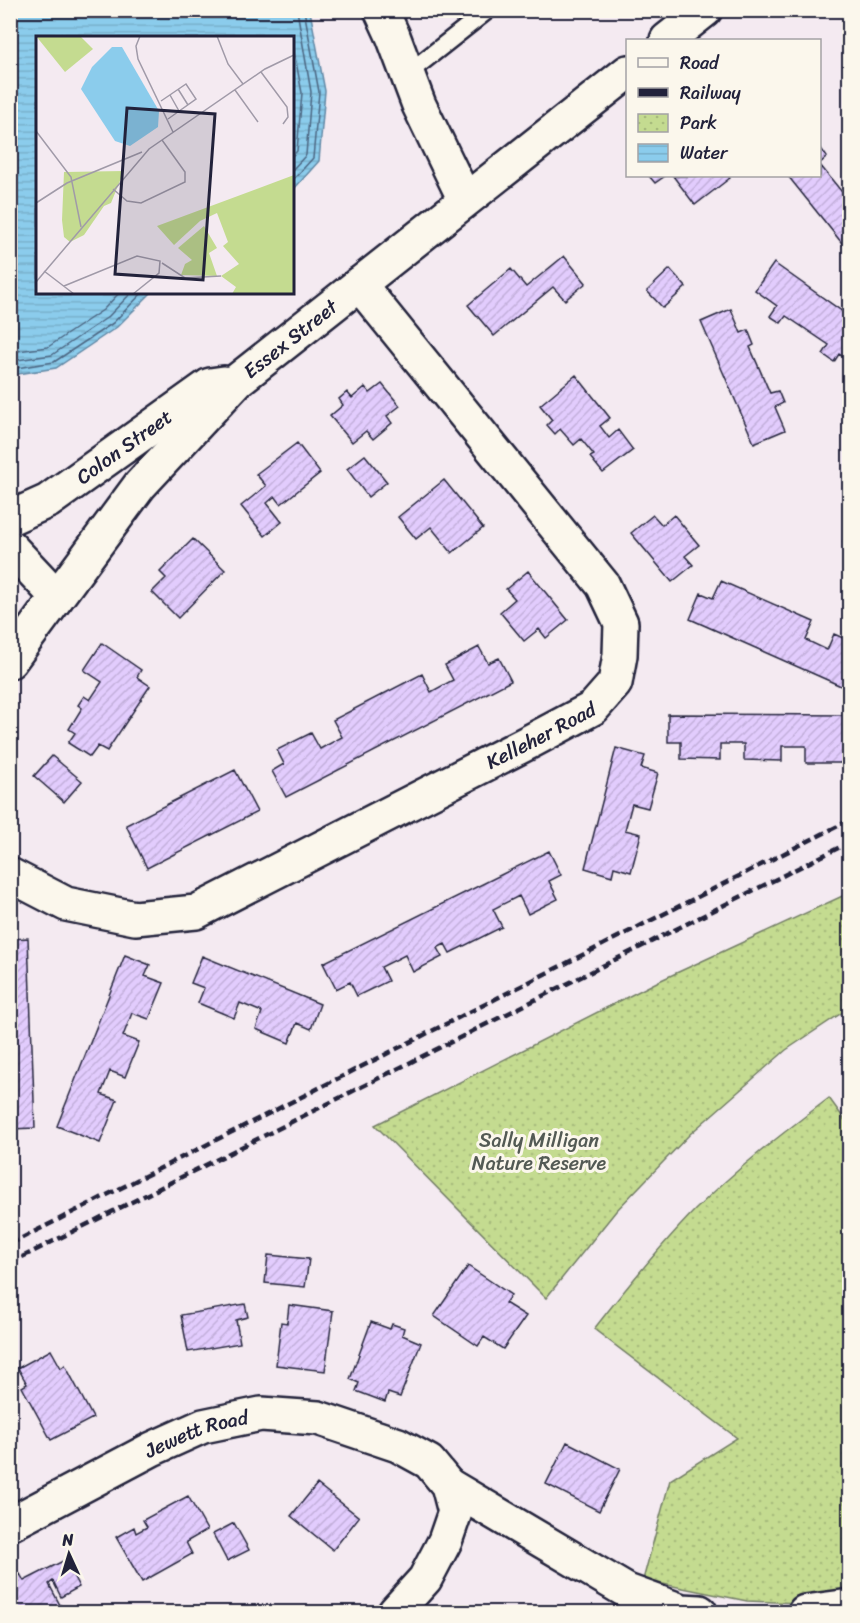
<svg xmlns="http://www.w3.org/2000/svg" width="860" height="1623" font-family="Sriracha,sans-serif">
<defs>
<pattern id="park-dots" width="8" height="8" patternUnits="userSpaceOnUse" patternTransform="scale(1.5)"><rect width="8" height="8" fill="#c4db90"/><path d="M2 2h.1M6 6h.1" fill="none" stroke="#a8bc7d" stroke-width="1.8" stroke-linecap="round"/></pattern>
<pattern id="water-rules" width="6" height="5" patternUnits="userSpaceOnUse" patternTransform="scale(1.5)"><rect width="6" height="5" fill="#8bccec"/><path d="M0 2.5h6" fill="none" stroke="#78afcb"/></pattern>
<pattern id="building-hatch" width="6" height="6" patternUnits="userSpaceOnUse" patternTransform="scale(1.5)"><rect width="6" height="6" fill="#e2ccfd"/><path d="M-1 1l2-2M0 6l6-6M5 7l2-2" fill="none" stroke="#c2afda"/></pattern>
</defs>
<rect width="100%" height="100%" fill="#f4eaf1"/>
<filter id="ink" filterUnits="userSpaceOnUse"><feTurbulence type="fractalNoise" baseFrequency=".0167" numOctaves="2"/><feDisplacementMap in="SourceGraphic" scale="12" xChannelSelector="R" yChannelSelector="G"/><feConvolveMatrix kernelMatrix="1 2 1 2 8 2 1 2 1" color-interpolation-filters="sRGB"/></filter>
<g filter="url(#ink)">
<!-- park -->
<path fill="url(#park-dots)" stroke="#737e66" stroke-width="1.5" d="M 849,893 L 849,1008 L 786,1050 L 690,1134 L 616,1211 L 546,1298 L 375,1125 L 659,981 Z
M 829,1098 L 850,1127 L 849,1599 L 799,1603 L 747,1601 L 643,1580 L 670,1480 L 737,1438 L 594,1329 C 626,1288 659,1247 695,1210 C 736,1169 783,1133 829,1098 Z"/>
<!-- water -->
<path fill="url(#water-rules)" stroke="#6188a5" stroke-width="1.5" d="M 10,11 L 310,11 L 325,91 L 319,161 L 293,190 L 292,38 L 38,38 L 38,292 L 151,293 L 117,327 L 56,368 L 11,375 Z"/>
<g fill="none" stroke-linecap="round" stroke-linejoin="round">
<!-- shore -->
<path stroke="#4c6682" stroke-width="1.5" d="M 292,41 L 302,93 L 297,151 L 292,156
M 292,170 L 306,155 L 311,92 L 297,10
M 292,181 L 313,158 L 319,92 L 304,10
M 10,352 L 48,347 L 103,310 L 120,292
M 10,361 L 52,355 L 108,317 L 132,292
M 10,369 L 54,362 L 113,323 L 143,292"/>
</g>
<!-- building -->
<path fill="url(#building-hatch)" stroke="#22223b" stroke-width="1.5" d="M 820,147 L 827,157 L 820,163 Z
M 820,165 L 850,202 L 850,253 L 788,176 L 820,176 Z
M 649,176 L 665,176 L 655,183 Z
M 673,176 L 728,176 L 730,178 L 695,205 Z
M 564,256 L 586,283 L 565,300 L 553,287 L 494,336 L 468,305 L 511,269 L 526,287 Z
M 774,263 L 850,317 L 850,361 L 839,354 L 834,362 L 823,354 L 829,345 L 786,316 L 781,323 L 770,316 L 777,306 L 755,290 Z
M 670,269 L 686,287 L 663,308 L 647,291 Z
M 731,309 L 741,333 L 748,330 L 754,345 L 750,347 L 770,393 L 778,391 L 783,403 L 775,407 L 785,430 L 754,443 L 701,322 Z
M 576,375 L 610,418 L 600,426 L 609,438 L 618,430 L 633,450 L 603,473 L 590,457 L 594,455 L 581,439 L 574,445 L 560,429 L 555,434 L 547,425 L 552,420 L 540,405 Z
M 382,384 L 400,406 L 387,416 L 392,423 L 373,439 L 366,431 L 352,442 L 330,416 L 343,405 L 339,399 L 347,392 L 352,398 L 365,387 L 370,393 Z
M 297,443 L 320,473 L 281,504 L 275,496 L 267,503 L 282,522 L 265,536 L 241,506 L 266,486 L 256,474 Z
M 365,455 L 387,482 L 368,497 L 347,469 Z
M 444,480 L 483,528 L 452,553 L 431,527 L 416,539 L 398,517 Z
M 653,515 L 662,525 L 674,515 L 699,545 L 685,556 L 693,565 L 672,582 L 631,533 Z
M 850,535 L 850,550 L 843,541 Z
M 193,539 L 225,570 L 178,618 L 152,592 L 166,578 L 160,572 Z
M 528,571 L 568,620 L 546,638 L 539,629 L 524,641 L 500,612 L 515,599 L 506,589 Z
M 721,581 L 814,622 L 806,640 L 827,650 L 834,634 L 850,641 L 850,690 L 690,619 L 701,593 L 713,598 Z
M 102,643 L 141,670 L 137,677 L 150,686 L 107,751 L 98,746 L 90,757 L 68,743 L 75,733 L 69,729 L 82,708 L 78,705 L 84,696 L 90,700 L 102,682 L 84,670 Z
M 479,647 L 488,663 L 499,658 L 511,681 L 286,797 L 272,771 L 284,764 L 277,750 L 311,733 L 320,749 L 342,737 L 333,720 L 422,674 L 431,692 L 453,680 L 445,665 Z
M 668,714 L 850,715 L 850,743 L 844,743 L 843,763 L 806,763 L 806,746 L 782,746 L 782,761 L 744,760 L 744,744 L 720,744 L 720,760 L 681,759 L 681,742 L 668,742 Z
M 616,748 L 645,756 L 641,768 L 658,773 L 648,808 L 632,804 L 625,830 L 641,834 L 631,872 L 614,867 L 612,876 L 585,868 Z
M 52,756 L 82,781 L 64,802 L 34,776 Z
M 235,770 L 257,812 L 147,868 L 126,825 Z
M 549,851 L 561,875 L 549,881 L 558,899 L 528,914 L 519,896 L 493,909 L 502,927 L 450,953 L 445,944 L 437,948 L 442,957 L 413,972 L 405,955 L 381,967 L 388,981 L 357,996 L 350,982 L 336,989 L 323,963 Z
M 28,938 L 35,1128 L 10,1129 L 10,939 Z
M 125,955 L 150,965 L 145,976 L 164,983 L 149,1019 L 132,1013 L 123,1036 L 139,1042 L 125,1077 L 110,1071 L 101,1094 L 117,1100 L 100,1143 L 57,1126 Z
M 202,956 L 320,1004 L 311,1029 L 297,1023 L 289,1043 L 256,1029 L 262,1012 L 240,1003 L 234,1018 L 198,1003 L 204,988 L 191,983 Z
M 268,1255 L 309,1259 L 305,1287 L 265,1283 Z
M 468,1266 L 511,1295 L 505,1303 L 526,1316 L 503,1349 L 484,1337 L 478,1346 L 434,1316 Z
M 245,1304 L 248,1317 L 236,1320 L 240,1343 L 188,1352 L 181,1315 Z
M 289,1305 L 333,1311 L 325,1371 L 276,1365 L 281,1322 L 287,1323 Z
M 371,1322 L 390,1329 L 392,1324 L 404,1328 L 402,1335 L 421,1343 L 400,1397 L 388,1393 L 385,1402 L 356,1391 L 359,1383 L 350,1379 Z
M 51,1350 L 61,1368 L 65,1365 L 93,1418 L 51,1440 L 22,1387 L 27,1384 L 18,1368 Z
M 567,1442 L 620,1469 L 599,1511 L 546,1484 Z
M 317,1484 L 359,1517 L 333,1550 L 291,1516 Z
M 188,1496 L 207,1530 L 186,1542 L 192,1554 L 142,1582 L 116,1537 L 134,1527 L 136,1533 L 147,1527 L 143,1520 Z
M 234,1523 L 249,1550 L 227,1561 L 213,1534 Z
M 65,1560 L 79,1587 L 61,1597 L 53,1581 L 49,1584 L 61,1607 L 50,1612 L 10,1612 L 10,1579 L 20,1574 L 24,1581 Z"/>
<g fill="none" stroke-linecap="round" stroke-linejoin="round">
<defs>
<path id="service" d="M 407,74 L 488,10"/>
<g id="minor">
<path d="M 381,10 L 393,36 L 419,105 L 465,200"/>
<path id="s1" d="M 10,875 L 66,904 L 135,918 L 196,912 L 533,740 L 593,708 L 615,683 L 620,655 L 621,623 L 603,585 L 359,284"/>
<path d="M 448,1485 L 627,1591 L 682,1611 L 700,1612"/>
<path id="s2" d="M 10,1524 L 152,1449 L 203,1426 L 261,1414 L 318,1418 L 398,1445 L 429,1462 L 448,1485 L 455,1512 L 445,1541 L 425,1579 L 395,1612"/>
<path d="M 805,1612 L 850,1606"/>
</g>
<g id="secondary">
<path d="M 667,40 L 705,10"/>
<path id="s3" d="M 10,518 L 48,501 L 210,385 L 224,383"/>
<path d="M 10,547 L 57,597"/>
<path id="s4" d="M 10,661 L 140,485 L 238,380 L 628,72"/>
</g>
</defs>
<!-- service casing -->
<use href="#service" stroke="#22223b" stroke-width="21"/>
<!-- minor casing -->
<use href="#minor" stroke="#22223b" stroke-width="38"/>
<!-- secondary casing -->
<use href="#secondary" stroke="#22223b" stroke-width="38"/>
<!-- service -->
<use href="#service" stroke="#fbf7ec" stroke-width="16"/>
<!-- minor -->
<use href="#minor" stroke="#fbf7ec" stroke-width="33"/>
<!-- secondary -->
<use href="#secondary" stroke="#fbf7ec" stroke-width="33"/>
<!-- rail -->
<path stroke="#22223b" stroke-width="4.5" stroke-dasharray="9 4.5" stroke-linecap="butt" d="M 10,1244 L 850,820
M 10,1263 L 850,842"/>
</g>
</g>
<g text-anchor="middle" stroke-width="6" stroke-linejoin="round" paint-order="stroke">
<!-- street labels -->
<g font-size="20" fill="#22223b" stroke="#fbf7ec">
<text dy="7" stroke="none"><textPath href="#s4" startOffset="429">Essex Street</textPath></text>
<text dy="7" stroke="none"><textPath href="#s3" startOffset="135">Colon Street</textPath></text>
<text dy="7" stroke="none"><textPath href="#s1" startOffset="582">Kelleher Road</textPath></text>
<text dy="7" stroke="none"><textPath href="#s2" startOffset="208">Jewett Road</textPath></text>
</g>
<!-- park labels -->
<g font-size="20" fill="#535a54" stroke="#fbf7ec">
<text x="539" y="1147">Sally Milligan<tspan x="539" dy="23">Nature Reserve</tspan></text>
</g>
</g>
<!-- overview -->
<g transform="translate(36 36)">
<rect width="258" height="258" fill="#f4eaf1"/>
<path d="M 0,0 L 44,0 L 57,13 L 29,36 Z" fill="#c4db90"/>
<path d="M 88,135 L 75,167 L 68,170 L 48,199 L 34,206 L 28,201 L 26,184 L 28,136 ZM 258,139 L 258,258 L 196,258 L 200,251 L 185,240 L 203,228 L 187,210 L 192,206 L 181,177 L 164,185 L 138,209 L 121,190 ZM 168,190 L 181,212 L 173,217 L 181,240 L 145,239 L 149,228 L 156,224 L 142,212 Z" fill="#c4db90"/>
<path d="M 76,11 L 86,11 L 123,75 L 122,91 L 94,110 L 79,105 L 45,53 L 56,31 Z" fill="#8bccec"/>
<path fill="none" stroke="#a09aa8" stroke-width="1.5" d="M 104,0 L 100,10 L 102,23 L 137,96M 181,0 L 192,28 L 207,48M 225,36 L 251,71 L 252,81 L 247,88M 142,53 L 152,69M 199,54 L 222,86M 134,59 L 143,75M 125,65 L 150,48 L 160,63 L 132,83M 0,95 L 35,141 L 45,191M 77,153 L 91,165 L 105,167 L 149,146 L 149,136 L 126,104M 0,167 L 31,147 L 106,116M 126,227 L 149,242 L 185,240M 8,235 L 38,258M 0,246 L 113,113 L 229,33 L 258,19M 28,250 L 101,220 L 124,225 L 123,237 L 97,258"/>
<path fill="#22223b" fill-opacity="0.15" stroke="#22223b" stroke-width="3" d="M 91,72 L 179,78 L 167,244 L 79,238 Z"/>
<rect width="258" height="258" fill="none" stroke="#22223b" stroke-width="3"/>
</g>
<!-- margin -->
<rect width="860" height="1623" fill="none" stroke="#fbf7ec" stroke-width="36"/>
<rect x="18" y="18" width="824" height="1587" fill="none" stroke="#22223b" stroke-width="2" filter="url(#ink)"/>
<!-- legend -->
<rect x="626" y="39" width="195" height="138" fill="#fbf7ec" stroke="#a4a2a5" stroke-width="1.5"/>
<rect x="638" y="58" width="30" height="9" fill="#fbf7ec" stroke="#a4a2a5" stroke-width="1.5"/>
<text x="680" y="69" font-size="18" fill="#22223b">Road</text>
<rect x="638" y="88" width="30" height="9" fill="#22223b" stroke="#a4a2a5" stroke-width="1.5"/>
<text x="680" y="99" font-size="18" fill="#22223b">Railway</text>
<rect x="638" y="114" width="30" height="18" fill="url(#park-dots)" stroke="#a4a2a5" stroke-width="1.5"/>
<text x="680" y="129" font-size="18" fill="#22223b">Park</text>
<rect x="638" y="144" width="30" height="18" fill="url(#water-rules)" stroke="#a4a2a5" stroke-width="1.5"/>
<text x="680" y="159" font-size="18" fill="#22223b">Water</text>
<!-- north arrow -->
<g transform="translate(69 1554) rotate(356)" stroke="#fbf7ec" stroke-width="4.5" paint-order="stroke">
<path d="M0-4.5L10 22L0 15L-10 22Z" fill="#22223b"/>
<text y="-9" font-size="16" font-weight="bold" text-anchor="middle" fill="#22223b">N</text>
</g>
</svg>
